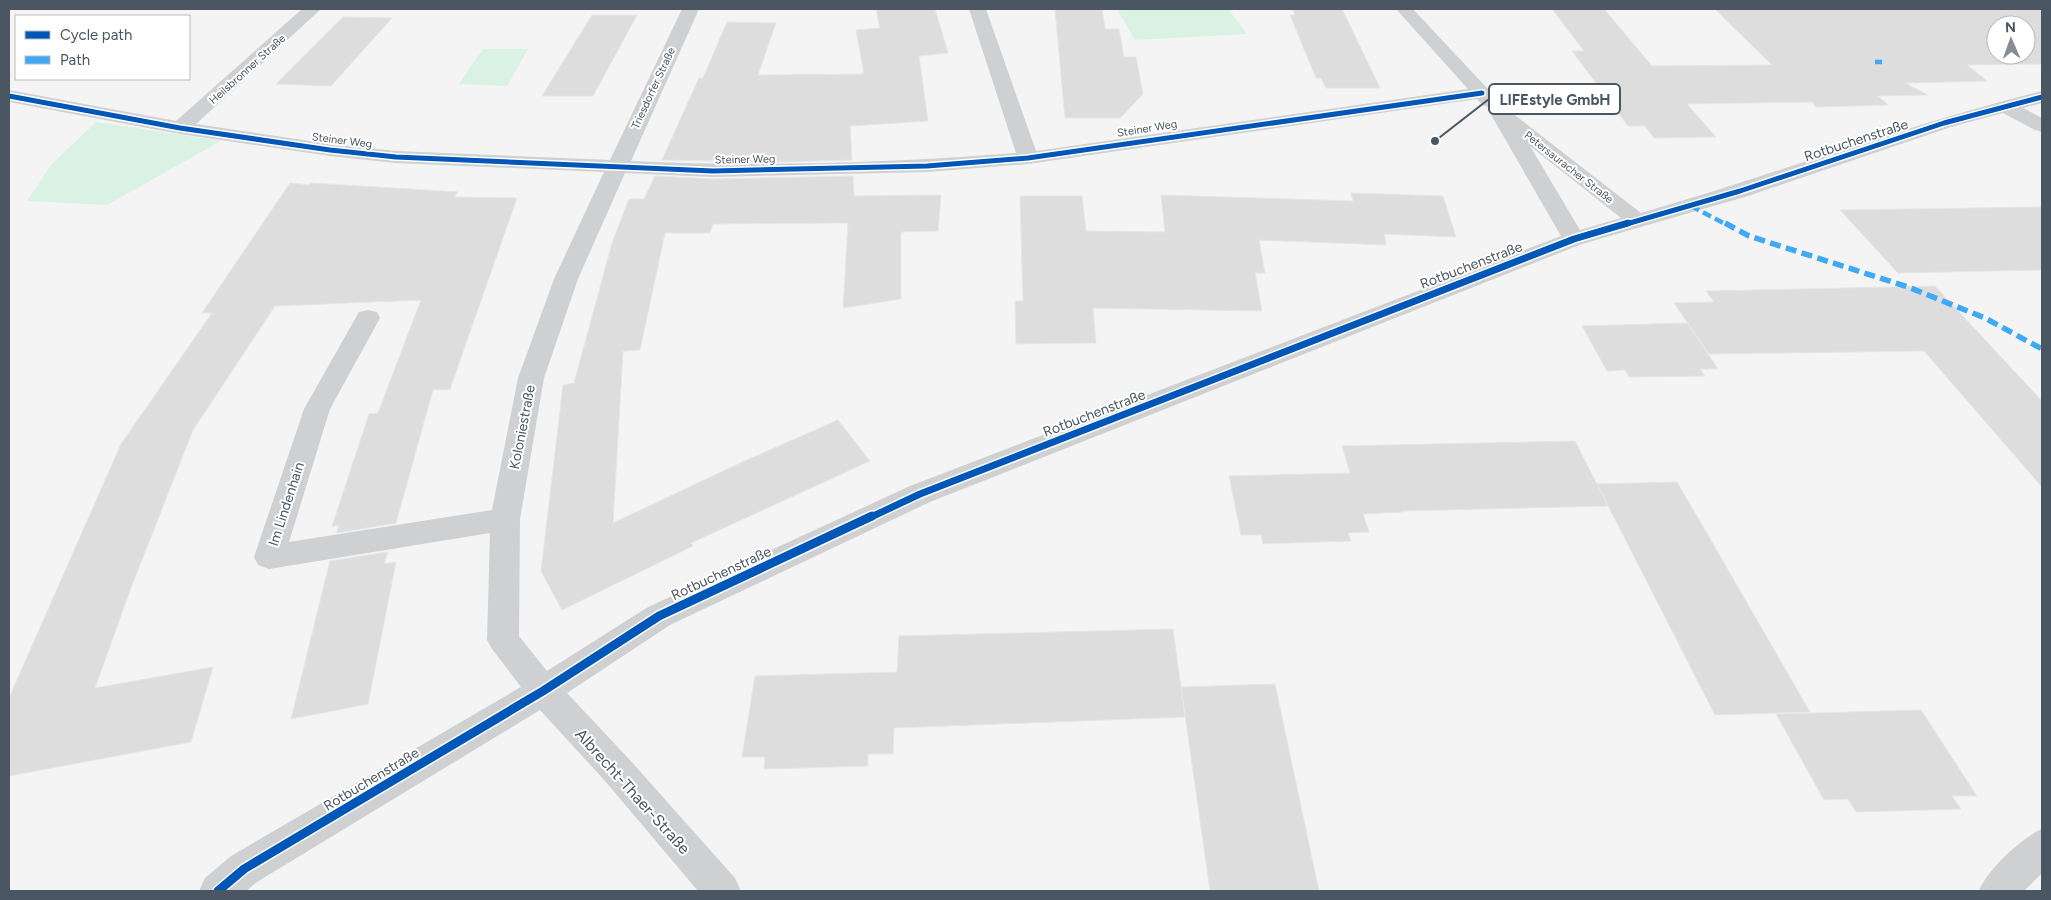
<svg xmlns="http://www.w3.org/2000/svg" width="2051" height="900" font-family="Figtree,sans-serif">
<rect width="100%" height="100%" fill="#f4f4f4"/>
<!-- green -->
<path fill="#d9f2e3" d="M 1117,9 L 1228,9 L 1247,34 L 1135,40 Z
M 483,49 L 528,49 L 507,86 L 459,84 Z
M 96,122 L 221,141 L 107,205 L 27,201 L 51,165 Z"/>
<!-- building -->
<path fill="#ddddde" stroke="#e5e6e7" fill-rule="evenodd" d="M 876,9 L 935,9 L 948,53 L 919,56 L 928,121 L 850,126 L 852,160 L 775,162 L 662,160 L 699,78 L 703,78 L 727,22 L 776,23 L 758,75 L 864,74 L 856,30 L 880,28 Z
M 1055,9 L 1102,9 L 1105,29 L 1119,29 L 1124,57 L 1136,57 L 1143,94 L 1120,118 L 1065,118 Z
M 1292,9 L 1342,9 L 1380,88 L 1326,88 L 1321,78 L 1316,78 L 1290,15 L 1295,15 Z
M 1552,9 L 1604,9 L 1652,66 L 1772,65 L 1715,9 L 2042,9 L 2042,64 L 1967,65 L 1987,81 L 1905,83 L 1928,95 L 1878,96 L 1888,105 L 1816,107 L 1812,102 L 1687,104 L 1716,137 L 1654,138 L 1645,126 L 1628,126 L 1572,51 L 1584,51 ZM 1996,25 L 2026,25 L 2026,55 L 1996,55 Z
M 592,15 L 637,15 L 593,96 L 542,96 Z
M 343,17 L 392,18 L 331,86 L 276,84 Z
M 655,176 L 713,179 L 853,176 L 854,196 L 941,195 L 938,231 L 901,232 L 901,299 L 843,308 L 848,223 L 713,224 L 710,233 L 665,233 L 640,350 L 623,351 L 613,523 L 740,463 L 838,420 L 870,461 L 691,543 L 693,546 L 562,610 L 541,571 L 563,385 L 574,383 L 612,243 L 629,199 L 644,199 Z
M 290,183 L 309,185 L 312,183 L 458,192 L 454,197 L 517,198 L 450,389 L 433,390 L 396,523 L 337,533 L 339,525 L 332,526 L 369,414 L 378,413 L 421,300 L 275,306 L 193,430 L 129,593 L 95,688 L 213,667 L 191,742 L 9,776 L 9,698 L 121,444 L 212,313 L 202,313 Z
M 1351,193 L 1443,196 L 1456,237 L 1384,234 L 1386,245 L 1259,240 L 1265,273 L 1255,273 L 1262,311 L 1093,308 L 1096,343 L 1016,344 L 1015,301 L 1023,301 L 1020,196 L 1082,196 L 1086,231 L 1165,232 L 1161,195 L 1353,201 Z
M 2042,207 L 2042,270 L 1898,273 L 1840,210 Z
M 1935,286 L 2042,401 L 2042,487 L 1924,351 L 1709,354 L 1674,303 L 1714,302 L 1706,291 Z
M 1687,323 L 1718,369 L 1700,369 L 1705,376 L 1629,377 L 1625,370 L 1607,371 L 1582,326 Z
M 1575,441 L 1608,506 L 1403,511 L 1403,512 L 1363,514 L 1369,532 L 1348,533 L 1351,541 L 1263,544 L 1261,535 L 1241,535 L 1229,476 L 1350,473 L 1342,446 Z
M 1677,482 L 1712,542 L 1810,712 L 1715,715 L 1597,484 Z
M 388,552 L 384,564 L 396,562 L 368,704 L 291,719 L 330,561 Z
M 1173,629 L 1185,717 L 894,728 L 893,754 L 868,754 L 868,766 L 764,769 L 765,757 L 742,757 L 755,676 L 897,672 L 899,636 Z
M 1275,684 L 1319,891 L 1210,891 L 1181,687 Z
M 1921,710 L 1977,796 L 1952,796 L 1961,809 L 1856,812 L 1848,799 L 1824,800 L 1776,714 Z"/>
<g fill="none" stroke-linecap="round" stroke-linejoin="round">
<!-- minor -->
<path fill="#ced0d2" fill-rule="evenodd" d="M 302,9 L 321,9 L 196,124 L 330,144 L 396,151 L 610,160 L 682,9 L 699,9 L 631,161 C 759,167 888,163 1016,153 L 969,9 L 986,9 L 1036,151 L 1468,89 L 1396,9 L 1413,9 L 1500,102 L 1497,106 C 1487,108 1484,107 1477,99 L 1028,164 L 927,172 L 713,177 L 625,173 L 578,279 L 544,378 L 520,519 L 519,636 L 547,671 L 648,607 L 910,486 L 1561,236 L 1490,113 L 1493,109 L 1500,107 L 1507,109 L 1641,213 C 1775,174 1906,125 2042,91 L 2042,103 L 2023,108 L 2042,118 L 2042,132 L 2035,130 L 2003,113 L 1951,127 L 1748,196 L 1582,244 L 930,502 L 670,625 L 567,693 L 629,759 L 735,878 L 741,891 L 698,891 L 605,781 L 540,710 L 257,882 L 246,891 L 199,891 L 205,878 L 231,856 L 521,687 L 492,649 L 487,640 L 490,533 L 269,569 L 258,565 L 254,557 L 304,409 L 359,312 L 368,310 L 377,312 L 380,318 L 330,409 L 289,542 L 492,510 L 518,378 L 554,279 L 604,172 L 396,163 L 330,156 L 180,134 L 9,102 L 9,90 L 176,121 ZM 1530,146 L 1621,218 L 1580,230 Z
M 2042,829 L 2042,873 L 2024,891 L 1979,891 C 1987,870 2021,838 2042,829 Z"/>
<!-- quiet-far1 -->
<path stroke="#3fa9f5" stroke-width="4.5" stroke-dasharray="9 4.5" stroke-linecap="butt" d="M 1875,62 L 1882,62
M 1691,206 L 1727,225"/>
<!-- quiet -->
<path stroke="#3fa9f5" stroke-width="5.5" stroke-dasharray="11 5.5" stroke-linecap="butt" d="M 1725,223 L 1749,236 L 1908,287 L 1985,318 L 2042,349"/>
<defs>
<path id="cycleway-far2" d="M 9,96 L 180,128 L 330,150 L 396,157 L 713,171 L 927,166 L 1028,158 L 1482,93
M 1623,225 L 1740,191 L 1944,123 L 2042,97"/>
<path id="cycleway-far1" d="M 869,518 L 920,494 L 1574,239 L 1628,223"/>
<path id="cycleway" d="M 218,891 L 244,869 L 543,691 L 659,616 L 872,516"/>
</defs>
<!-- cycleway-far2 casing -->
<use href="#cycleway-far2" stroke="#fff" stroke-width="8"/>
<!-- cycleway-far1 casing -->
<use href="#cycleway-far1" stroke="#fff" stroke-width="10"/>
<!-- cycleway casing -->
<use href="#cycleway" stroke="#fff" stroke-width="12"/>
<!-- cycleway-far2 -->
<use href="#cycleway-far2" stroke="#0057b8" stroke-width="5"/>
<!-- cycleway-far1 -->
<use href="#cycleway-far1" stroke="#0057b8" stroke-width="7"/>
<!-- cycleway -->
<use href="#cycleway" stroke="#0057b8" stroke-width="9"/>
</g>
<g text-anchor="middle" stroke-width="4" stroke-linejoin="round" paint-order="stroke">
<!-- far-street labels -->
<g font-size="11" fill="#4a5661" stroke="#fff">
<text transform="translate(247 69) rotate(-42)" y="4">Heilsbronner Straße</text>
<text transform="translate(653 88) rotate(-65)" y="4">Triesdorfer Straße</text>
<text transform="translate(1147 128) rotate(-9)" y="4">Steiner Weg</text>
<text transform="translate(342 140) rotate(7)" y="4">Steiner Weg</text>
<text transform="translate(745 159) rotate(-1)" y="4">Steiner Weg</text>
<text transform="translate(1569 167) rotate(38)" y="4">Petersauracher Straße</text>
</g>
<!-- street labels -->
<g font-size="14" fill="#4a5661" stroke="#fff">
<text transform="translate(1856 140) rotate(-18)" y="5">Rotbuchenstraße</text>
<text transform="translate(1471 265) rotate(-21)" y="5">Rotbuchenstraße</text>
<text transform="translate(1094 413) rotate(-21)" y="5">Rotbuchenstraße</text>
<text transform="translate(522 427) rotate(-79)" y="5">Koloniestraße</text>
<text transform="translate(286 504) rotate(-72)" y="5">Im Lindenhain</text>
<text transform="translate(721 573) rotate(-25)" y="5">Rotbuchenstraße</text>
<text transform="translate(371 779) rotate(-31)" y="5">Rotbuchenstraße</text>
</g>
<!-- near-street labels -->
<g font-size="16" fill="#4a5661" stroke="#fff">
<text transform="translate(633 791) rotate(48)" y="6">Albrecht-Thaer-Straße</text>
</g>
</g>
<!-- callouts -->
<path fill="none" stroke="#4a5661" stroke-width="2" d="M1435 141L1489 99"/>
<circle fill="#4a5661" stroke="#fff" stroke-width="2" cx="1435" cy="141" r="5"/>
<rect fill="#fff" stroke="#4a5661" stroke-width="2" x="1489" y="84" width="131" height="30" rx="5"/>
<g font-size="15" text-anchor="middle" font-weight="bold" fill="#4a5661">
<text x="1555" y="105">LIFEstyle GmbH</text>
</g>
<!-- border -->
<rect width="2051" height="900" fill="none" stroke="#4a5661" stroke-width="20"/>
<!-- legend -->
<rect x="15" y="15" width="175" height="65" fill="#ffffff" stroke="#b7bbc0"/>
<rect x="25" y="31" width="25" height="8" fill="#0057b8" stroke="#b7bbc0"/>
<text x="60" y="40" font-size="15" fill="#4a5661">Cycle path</text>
<rect x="25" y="56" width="25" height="8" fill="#3fa9f5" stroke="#b7bbc0"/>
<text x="60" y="65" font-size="15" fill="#4a5661">Path</text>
<!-- north arrow -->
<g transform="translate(2011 40) rotate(358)"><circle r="24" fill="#ffffff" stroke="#b7bbc0"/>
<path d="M0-4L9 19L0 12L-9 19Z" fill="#868d94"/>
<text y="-8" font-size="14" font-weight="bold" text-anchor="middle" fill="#4a5661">N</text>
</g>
</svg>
